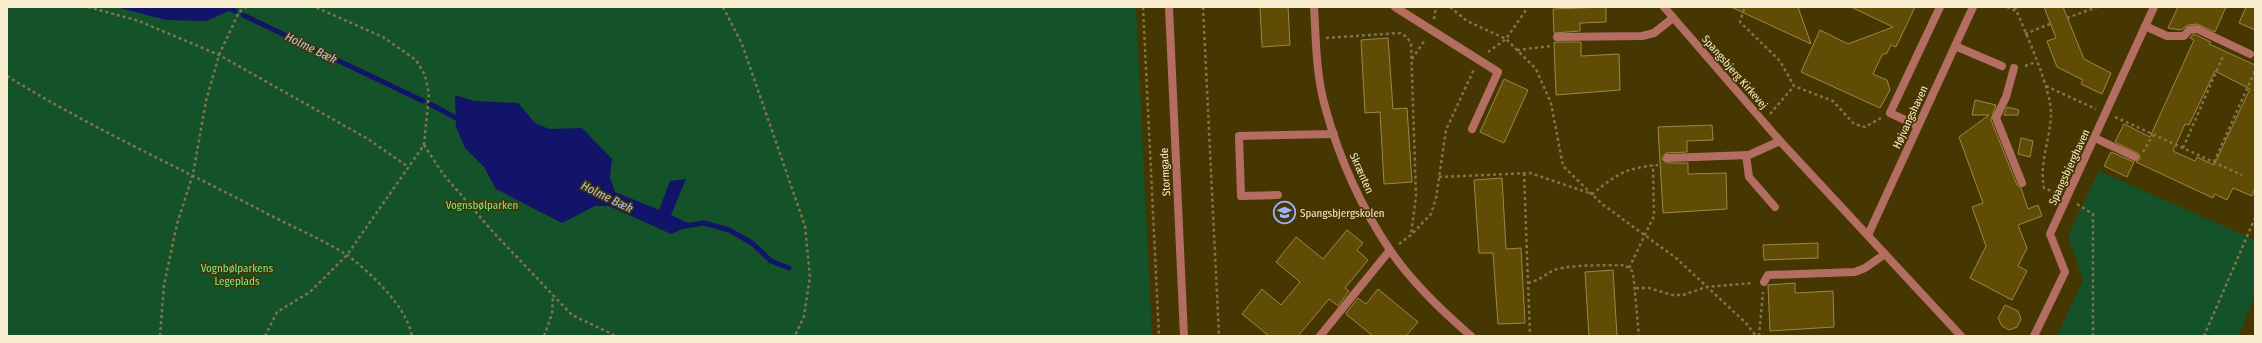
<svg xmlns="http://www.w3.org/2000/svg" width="2262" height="343" font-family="'Fira Sans Condensed',sans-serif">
<rect width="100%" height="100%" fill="#453602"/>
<!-- green -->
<path fill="#14522a" d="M 7,7 L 1136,7 L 1152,336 L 7,336 Z
M 2099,171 L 2255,240 L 2255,295 L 2239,336 L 2057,336 L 2083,280 L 2068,235 Z"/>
<!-- water -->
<path fill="#121469" d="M 116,7 L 230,7 L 231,10 L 207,21 L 166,20 Z
M 455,95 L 474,101 L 518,103 L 535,123 L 549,129 L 582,128 L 612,159 L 610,177 L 615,192 L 659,210 L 670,181 L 686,179 L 671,215 L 692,225 L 671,234 L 609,206 L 595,206 L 562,223 L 496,189 L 484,167 L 465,148 L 456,127 Z"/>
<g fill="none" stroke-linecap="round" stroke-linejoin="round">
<!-- stream -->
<path stroke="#121469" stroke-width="5" d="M 227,7 L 235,11
M 243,15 L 423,101
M 430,104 L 462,121
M 685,226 L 704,223 L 729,230 L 752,243 L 771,261 L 789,268"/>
</g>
<!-- building -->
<path fill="#604c04" stroke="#9c874a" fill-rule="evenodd" d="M 1260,7 L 1288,7 L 1290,45 L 1262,47 Z
M 1606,7 L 1606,22 L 1580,23 L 1580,31 L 1554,33 L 1553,9 Z
M 1731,7 L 1798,7 L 1811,44 Z
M 1851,7 L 1915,7 L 1896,47 L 1891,45 L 1887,53 L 1882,55 L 1873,74 L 1887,80 L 1890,90 L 1880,108 L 1801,72 L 1820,30 L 1848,44 L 1893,27 Z
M 2044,7 L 2063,7 L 2084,59 L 2111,73 L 2102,94 L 2081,84 L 2083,80 L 2057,67 L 2047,41 L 2056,38 Z
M 2178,7 L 2226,7 L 2215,32 L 2197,24 L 2188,25 L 2181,30 L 2168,28 Z
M 2246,7 L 2255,7 L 2255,30 L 2239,23 Z
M 2192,35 L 2196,35 L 2211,42 L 2209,44 L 2255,65 L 2255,188 L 2252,196 L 2233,188 L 2227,200 L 2215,194 L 2213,198 L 2136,162 L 2140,159 L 2139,154 L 2115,142 L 2124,124 L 2150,137 L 2194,40 L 2190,38 ZM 2215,71 L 2250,89 L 2214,165 L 2197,157 L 2195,161 L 2173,151 L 2185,124 L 2189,125 Z
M 1388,38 L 1393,109 L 1407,108 L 1412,182 L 1384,184 L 1380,112 L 1365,113 L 1361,40 Z
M 1554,42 L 1581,42 L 1581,56 L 1619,54 L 1620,90 L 1556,95 Z
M 1504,79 L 1528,90 L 1504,143 L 1480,132 Z
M 1975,100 L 1996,105 L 1991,120 L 2017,185 L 2021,188 L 2028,209 L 2038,205 L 2042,216 L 2018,225 L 2027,248 L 2018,266 L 2027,271 L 2012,300 L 1970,278 L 1986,246 L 1972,207 L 1983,203 L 1959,137 L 1989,115 L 1972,115 Z
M 2007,107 L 2019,110 L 2018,115 L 2004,115 Z
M 1712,125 L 1713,140 L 1687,141 L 1687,152 L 1666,153 L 1662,159 L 1667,163 L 1688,163 L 1688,174 L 1726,173 L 1727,209 L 1663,213 L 1658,127 Z
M 2021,138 L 2033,141 L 2030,157 L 2018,154 Z
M 2111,152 L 2134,162 L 2127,177 L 2104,166 Z
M 1502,178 L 1506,249 L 1521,248 L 1525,323 L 1498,324 L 1493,253 L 1479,253 L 1474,180 Z
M 1347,230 L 1363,243 L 1357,250 L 1368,260 L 1345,288 L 1349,291 L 1338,306 L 1329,299 L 1298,336 L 1269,336 L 1242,314 L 1262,289 L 1281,305 L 1300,282 L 1276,262 L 1296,237 L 1323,259 Z
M 1818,243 L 1818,258 L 1764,260 L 1763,245 Z
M 1613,270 L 1617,336 L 1589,336 L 1585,272 Z
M 1795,283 L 1795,293 L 1833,291 L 1834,327 L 1770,331 L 1768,285 Z
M 1378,289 L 1418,322 L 1406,336 L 1373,336 L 1347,315 L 1346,313 L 1358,298 L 1366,304 Z
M 2005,305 L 2018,311 L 2021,319 L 2017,327 L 2009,330 L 2002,326 L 1998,318 Z"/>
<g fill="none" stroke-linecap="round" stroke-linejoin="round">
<!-- path -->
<path stroke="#827448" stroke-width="2.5" stroke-dasharray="3 3" stroke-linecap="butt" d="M 88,7 L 139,21 L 219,55 L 368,139 L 407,166
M 723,7 L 742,44 L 805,226 L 810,277 L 804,316 L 795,336
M 1143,7 L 1159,336
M 1203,7 L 1219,336
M 1450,7 L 1467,21 L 1506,39 L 1536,69 L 1551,103 L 1563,166 L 1602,204 L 1676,258 L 1746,323 L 1756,336
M 2007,7 L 2016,11
M 2015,7 C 2025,32 2052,90 2051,115 C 2050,140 2039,163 2044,188 L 2056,193
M 1744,9 L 1740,22 L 1780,61 L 1794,86 L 1833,101 L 1854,124 L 1865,127 L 1881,118
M 2067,18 L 2097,7
M 1434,19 L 1436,7
M 2025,34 L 2050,24
M 1326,38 L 1400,33 L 1407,37 L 1411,44 L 1416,196 L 1411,235
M 1517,50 L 1551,46
M 1488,52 L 1506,39 L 1528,7
M 1412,59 L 1425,40
M 2025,66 L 2036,62
M 7,76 C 89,127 178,167 264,212 C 290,226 322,239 347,255 C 370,272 407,307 412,336
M 2046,86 L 2096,109
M 1770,114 L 1794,86
M 2115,117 L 2242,175
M 424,145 L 443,174 L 494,233 L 572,315 L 616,336
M 2183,148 L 2224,54
M 2143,152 L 2153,135
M 2214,162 L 2255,71
M 1524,173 L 1530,336
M 1439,177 L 1530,173 L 1592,194 C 1618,174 1624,168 1658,165
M 2077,204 L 2093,214 L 2093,336
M 1399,244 L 1411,235 L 1431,214 L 1436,198 L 1446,130 L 1474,69
M 1629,268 L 1654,216 L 1653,165
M 1528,283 C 1543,280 1548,270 1562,268 C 1582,264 1605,266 1625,265 L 1633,272 L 1639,336
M 1636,288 L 1649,288 L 1672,295 L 1683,295 L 1706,287 L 1753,283
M 160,336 L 164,285 L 177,224 L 193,174 L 206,101 L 219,55 L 239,12 L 246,7
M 265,336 L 277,312 L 310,292 L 347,255 L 424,145 L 429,94 L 425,75 L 416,60 L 383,37 L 315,7
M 544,336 L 552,314 L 553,296
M 1759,336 L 1763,292
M 2204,336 L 2255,218"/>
<!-- service -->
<path stroke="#b36e61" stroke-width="8" d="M 1395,7 L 1498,72 L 1472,129
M 2145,26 L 2167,36 L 2184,36 L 2189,30 L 2197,29 L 2250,54
M 1955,46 L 2002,66
M 2014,68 L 2006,97 L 1996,118 L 2022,183
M 1918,126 L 1890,113 L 1940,7
M 2095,138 L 2135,157
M 1746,155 L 1749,177 L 1775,207
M 1278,195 L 1241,196 L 1239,136 L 1334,134
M 1320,336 L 1390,250"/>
<!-- minor -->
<path stroke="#b36e61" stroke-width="8" d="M 1314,7 C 1316,41 1316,77 1326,110 C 1339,158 1362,209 1390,250 C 1412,283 1442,311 1471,336
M 1557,37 L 1642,36 L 1654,33 L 1673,18
M 1667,158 L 1749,155 L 1780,141
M 1868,235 L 1973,7
M 1764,282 L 1768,275 L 1855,272 L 1865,268 L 1885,254
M 2034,336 L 2065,272 L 2050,234 L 2154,7"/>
<!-- tertiary -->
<path stroke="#b36e61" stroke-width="8" d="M 1169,7 L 1184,336
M 1664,7 L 1780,141 L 1961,336"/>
</g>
<!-- icons -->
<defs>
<symbol id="school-ring" viewBox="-11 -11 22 22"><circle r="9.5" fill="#453602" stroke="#9eb4fd" stroke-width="1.5"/><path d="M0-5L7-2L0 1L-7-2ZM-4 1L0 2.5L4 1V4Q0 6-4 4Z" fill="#9eb4fd"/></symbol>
</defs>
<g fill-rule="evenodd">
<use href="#school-ring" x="1272" y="200" width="25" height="25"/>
</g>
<g text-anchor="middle" stroke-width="3.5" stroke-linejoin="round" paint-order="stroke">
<!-- street labels -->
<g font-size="11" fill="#f7eccd" stroke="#453602">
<text transform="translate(1735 72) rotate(49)" y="4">Spangsbjerg Kirkevej</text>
<text transform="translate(1910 117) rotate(-65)" y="4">Højvangshaven</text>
<text transform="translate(2069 167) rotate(-65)" y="4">Spangsbjerghaven</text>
<text transform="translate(1165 172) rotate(-93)" y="4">Stormgade</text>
<text transform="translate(1362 173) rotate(66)" y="4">Skrænten</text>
</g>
<!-- park labels -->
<g font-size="11" fill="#6def94" stroke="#453602">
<text x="482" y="209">Vognsbølparken</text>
<text x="237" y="272">Vognbølparkens<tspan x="237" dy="13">Legeplads</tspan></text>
</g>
<!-- poi labels -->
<g font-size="11" fill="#f7eccd" stroke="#453602" text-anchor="start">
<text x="1300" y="217">Spangsbjergskolen</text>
</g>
<!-- water labels -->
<g font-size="12" font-style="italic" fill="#b4c3f2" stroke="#453602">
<text transform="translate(311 48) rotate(26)" y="4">Holme Bæk</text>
<text transform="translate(607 197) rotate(26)" y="4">Holme Bæk</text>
</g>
</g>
<!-- border -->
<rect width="2262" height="343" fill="none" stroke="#f7eccd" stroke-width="16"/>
</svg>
